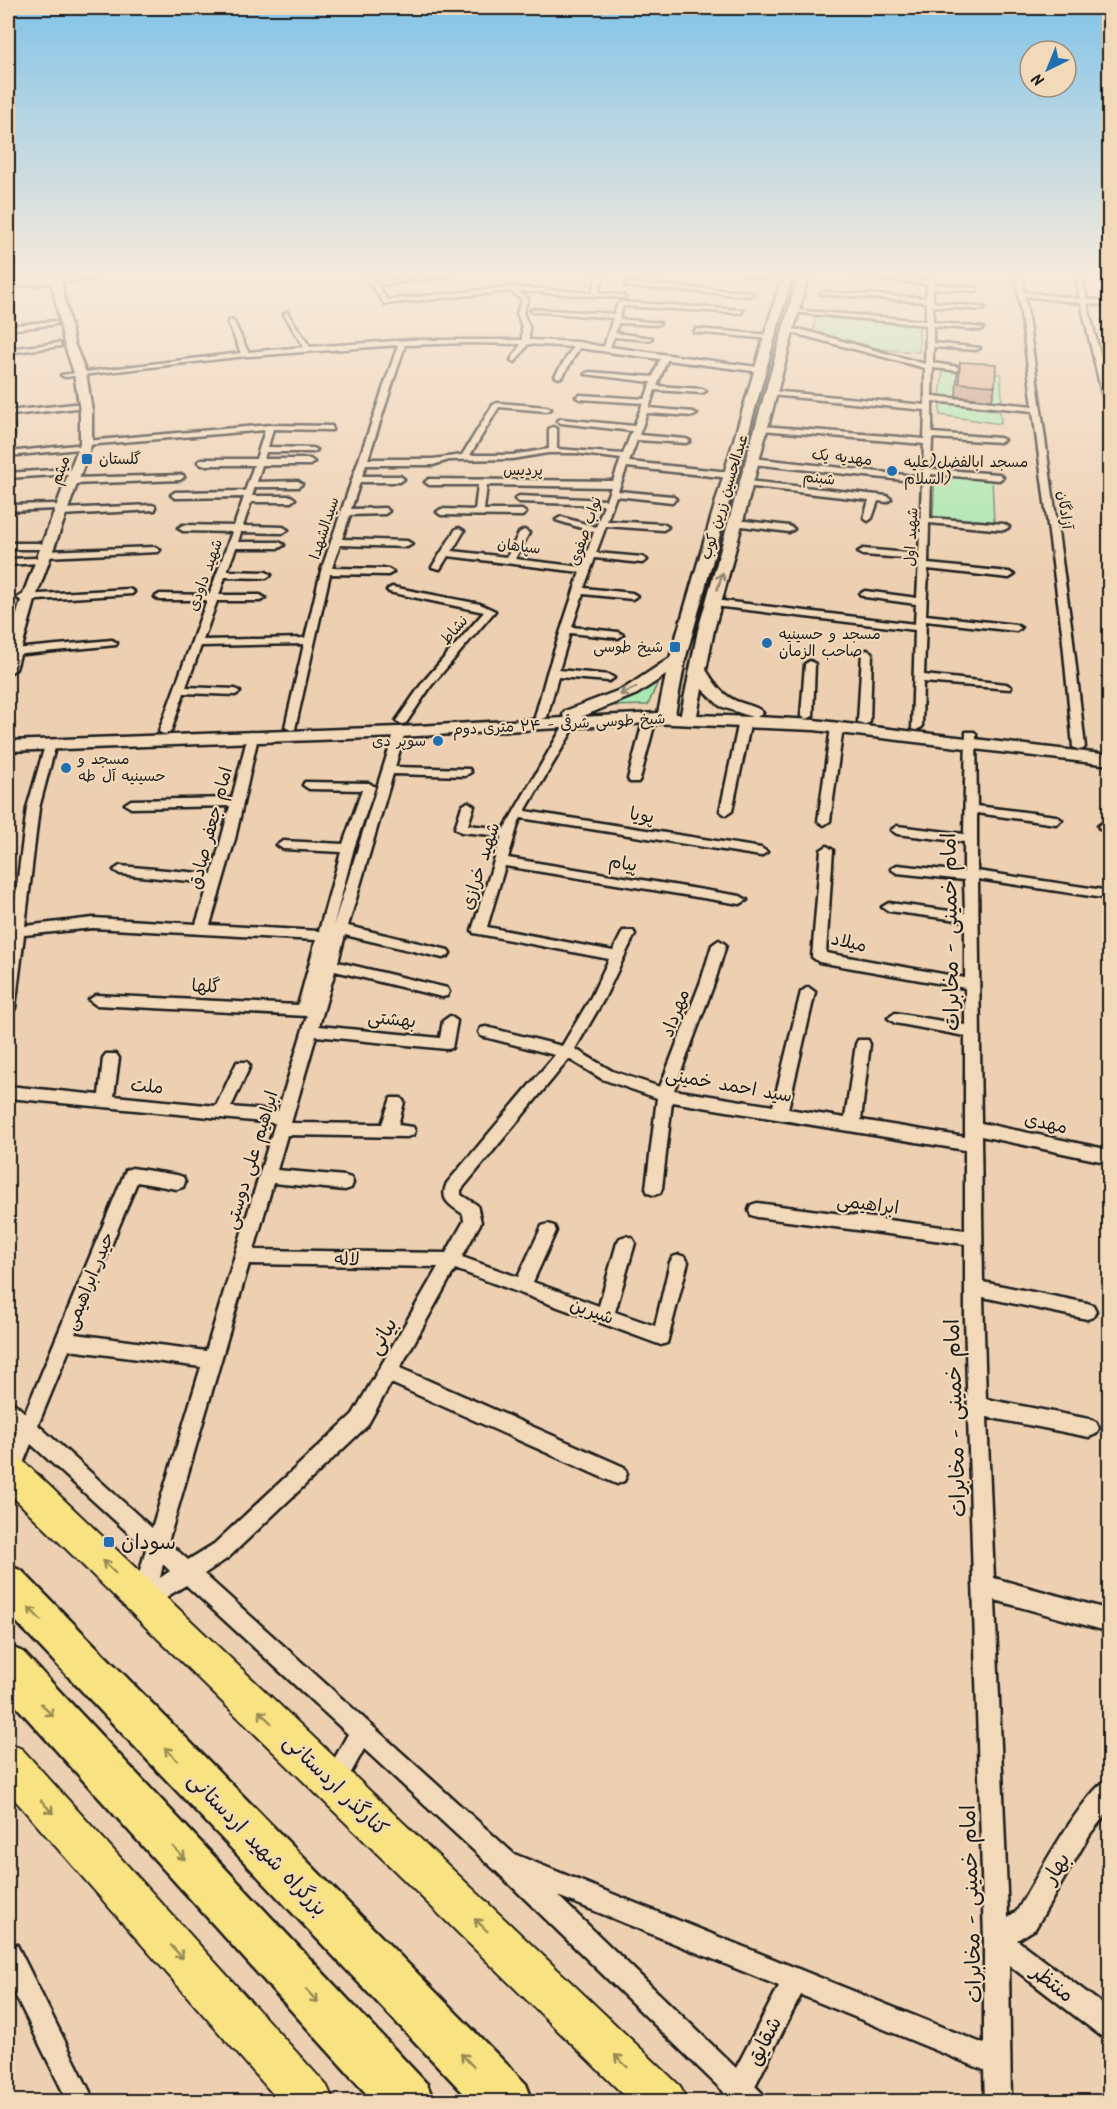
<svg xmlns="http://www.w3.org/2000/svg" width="1117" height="2109" font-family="Kalam,'Playpen Sans Arabic',sans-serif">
<rect width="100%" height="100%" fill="#edd0b1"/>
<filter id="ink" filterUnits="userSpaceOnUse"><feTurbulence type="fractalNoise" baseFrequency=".0167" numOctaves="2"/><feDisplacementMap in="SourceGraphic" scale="12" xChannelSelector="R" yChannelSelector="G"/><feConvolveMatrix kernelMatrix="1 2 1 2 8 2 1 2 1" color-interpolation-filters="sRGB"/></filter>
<g filter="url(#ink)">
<!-- green -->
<path fill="#a9e8b0" stroke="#628266" stroke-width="1.5" d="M 815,317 L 919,325 L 919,352 L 886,350 L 814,332 Z
M 943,371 L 1001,374 L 1002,402 L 940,396 Z
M 940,403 L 1000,411 L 1001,424 L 940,415 Z
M 935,475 L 992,480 L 994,523 L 933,517 Z
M 659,679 L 648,705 L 607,706 Z"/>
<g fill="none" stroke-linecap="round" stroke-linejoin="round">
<defs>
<path id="street" d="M 364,276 L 370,276 L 374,282 L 454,276 L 377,285 L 387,300 L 512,287 L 592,293 L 597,276 L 603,276 L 598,293 L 623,295 L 625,298 L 519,291 L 528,299 L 523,313 L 529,327 L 529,340 L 578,342 L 604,347 L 613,318 L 530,311 L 533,309 L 614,314 L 618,304 L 621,302 L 743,310 L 741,313 L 623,306 L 619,319 L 660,323 L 657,325 L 618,323 L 615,333 L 652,338 L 649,340 L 614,337 L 610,347 L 764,368 L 761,372 L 667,360 L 657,386 L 702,389 L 706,391 L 702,393 L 655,390 L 649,408 L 693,412 L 697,414 L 693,416 L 647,413 L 639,435 L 686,439 L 690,441 L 686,443 L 637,440 L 629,462 L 730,472 L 734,475 L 730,478 L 627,467 L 618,491 L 672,496 L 676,499 L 672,502 L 616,496 L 607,521 L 663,524 L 668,527 L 663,530 L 606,526 L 596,553 L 642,557 L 647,560 L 642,563 L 595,558 L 584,588 L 632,593 L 637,596 L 632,599 L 583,594 L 572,627 L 618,632 L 623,635 L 618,638 L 570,633 L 559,670 L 609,675 L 614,678 L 609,681 L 558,677 L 547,717 L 541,720 L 535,717 L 547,673 L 580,572 L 448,556 L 440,569 L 432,567 L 456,529 L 459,528 L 464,531 L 452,551 L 507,557 L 519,533 L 524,530 L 529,533 L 515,559 L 582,567 L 594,532 L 556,520 L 561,517 L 596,527 L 604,505 L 519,502 L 515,499 L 519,496 L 606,500 L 611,487 L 487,485 L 484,510 L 522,510 L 526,513 L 522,516 L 441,515 L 437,512 L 441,509 L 475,510 L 478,485 L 429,485 L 425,482 L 429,479 L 613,481 L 621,459 L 575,453 L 548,453 L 512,459 L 449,460 L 433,465 L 366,465 L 362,476 L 400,476 L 404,479 L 400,482 L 360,482 L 351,509 L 385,508 L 389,511 L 385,514 L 350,515 L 342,539 L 407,541 L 412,544 L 407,547 L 340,545 L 332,568 L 388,569 L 393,572 L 388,575 L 330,574 L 295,729 L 291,730 L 285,727 L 304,644 L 201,646 L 186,687 L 235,689 L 240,692 L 235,695 L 184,693 L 171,731 L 165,734 L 161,733 L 159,731 L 207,600 L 160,600 L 155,597 L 160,594 L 209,595 L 232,532 L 183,531 L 178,528 L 183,525 L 234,526 L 244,497 L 175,498 L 171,495 L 175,492 L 245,491 L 254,465 L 202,465 L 198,462 L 202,459 L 256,459 L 265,430 L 86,445 L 82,443 L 86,441 L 270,425 L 332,426 L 332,430 L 329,430 L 273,429 L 268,447 L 313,448 L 317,450 L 313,452 L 266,452 L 264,459 L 310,459 L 314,462 L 310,465 L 262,465 L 257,482 L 298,481 L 302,484 L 298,487 L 255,487 L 252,496 L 291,496 L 295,499 L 291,502 L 251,502 L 243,526 L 283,527 L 288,530 L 283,533 L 241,532 L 238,542 L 279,542 L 284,545 L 279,548 L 236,548 L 227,571 L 266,572 L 271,575 L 266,578 L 225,577 L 219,595 L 260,595 L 265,598 L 260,601 L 217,601 L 203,640 L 305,638 L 321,571 L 398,345 L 237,357 L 65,377 L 61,375 L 241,353 L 228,322 L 231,320 L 234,322 L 248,352 L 304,347 L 284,314 L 287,312 L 310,347 L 411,340 L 522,340 L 522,327 L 517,313 L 522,300 L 511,291 L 385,304 ZM 469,343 L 521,344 L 511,360 L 515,362 L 528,344 L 573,347 L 555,376 L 559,378 L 563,376 L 579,348 L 660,359 L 653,377 L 589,372 L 585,374 L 651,382 L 645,399 L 580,395 L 576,397 L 580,399 L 643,403 L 634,426 L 561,419 L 557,421 L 561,423 L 632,431 L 623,454 L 557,449 L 557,429 L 553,427 L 549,429 L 549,449 L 512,455 L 470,455 L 499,407 L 547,411 L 551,409 L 547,407 L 497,403 L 493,405 L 462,455 L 433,459 L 368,459 L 405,345 Z
M 746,276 L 770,276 L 770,277 L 767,279 Z
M 850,276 L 927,280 L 927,276 L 933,276 L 933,284 L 978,288 L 976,291 L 933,288 L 933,302 L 985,308 L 982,310 L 933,306 L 933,322 L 983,328 L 980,330 L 933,326 L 933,343 L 980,348 L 976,350 L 933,347 L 933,363 L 983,371 L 979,373 L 933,368 L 932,396 L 1033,406 L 1016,276 L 1022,276 L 1024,292 L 1080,299 L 1076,276 L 1082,276 L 1087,299 L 1110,302 L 1110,306 L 1087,303 L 1110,394 L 1110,413 L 1106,411 L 1081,303 L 1025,296 L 1072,632 L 1085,747 L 1083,749 L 1079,750 L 1073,747 L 1062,632 L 1033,411 L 932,401 L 932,433 L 1000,438 L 1004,440 L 1000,442 L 932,438 L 931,469 L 999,474 L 1003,477 L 999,480 L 931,474 L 930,518 L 1004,524 L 1009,527 L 1004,530 L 929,523 L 928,564 L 1009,572 L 1014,575 L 1009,578 L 928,569 L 926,615 L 1016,625 L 1021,628 L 1016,631 L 926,621 L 924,675 L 1006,684 L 1011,687 L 1010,689 L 923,682 L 922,727 L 916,730 L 912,729 L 915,630 L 714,606 L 709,603 L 714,600 L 915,624 L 916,604 L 865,597 L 860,594 L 865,591 L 917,598 L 919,559 L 863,555 L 858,552 L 863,549 L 919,554 L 922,482 L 753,464 L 749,461 L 753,458 L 923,477 L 924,444 L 762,430 L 758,428 L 762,426 L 924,439 L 925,410 L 771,395 L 767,393 L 771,391 L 925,405 L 925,368 L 786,331 L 789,329 L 802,330 L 925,364 L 926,325 L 791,312 L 794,310 L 926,321 L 926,302 L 820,294 L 823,292 L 926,298 L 927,284 Z
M 627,283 L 750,292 L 753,294 L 750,296 L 625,286 Z
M 55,321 L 57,324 L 8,330 L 8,326 Z
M 696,329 L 771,335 L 774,337 L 771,339 L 694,332 Z
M 59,343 L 61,346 L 8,353 L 8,349 Z
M 74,404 L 77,404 L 77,408 L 12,415 L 14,436 L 8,438 L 8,411 Z
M 76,445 L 80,447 L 79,449 L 8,456 L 8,452 Z
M 67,469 L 71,472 L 70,474 L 8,478 L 8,473 Z
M 183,475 L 184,477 L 180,480 L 73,484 L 69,481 L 73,478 Z
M 747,481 L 887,496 L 891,499 L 887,502 L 878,501 L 872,518 L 868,521 L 864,518 L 869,500 L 744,486 L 743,484 Z
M 54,504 L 58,507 L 57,509 L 8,511 L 8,505 Z
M 152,505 L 155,506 L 155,510 L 61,515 L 57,512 L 61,509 Z
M 737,520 L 789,526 L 794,529 L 789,532 L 734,525 L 732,523 Z
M 8,543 L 40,543 L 45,546 L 40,549 L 8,549 Z
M 155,547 L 160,550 L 158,552 L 45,557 L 40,554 L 45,551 Z
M 35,558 L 40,561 L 38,563 L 8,565 L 8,559 Z
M 392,587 L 480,604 L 495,611 L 431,686 L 406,723 L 402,724 L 396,721 L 423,682 L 484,612 L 389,592 L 387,590 Z
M 129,589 L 134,592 L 132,594 L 22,601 L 17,598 L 22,595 Z
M 112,640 L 117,643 L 116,645 L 14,655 L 9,652 L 14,649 Z
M 867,650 L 872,653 L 870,722 L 864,725 L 858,722 L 862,653 Z
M 810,661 L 815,664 L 813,716 L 807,719 L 801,716 L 805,664 Z
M 650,715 L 656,718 L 640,779 L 638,782 L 630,782 L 628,779 L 644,718 Z
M 745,718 L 751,721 L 732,811 L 726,815 L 720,811 L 739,721 Z
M 571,720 L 577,723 L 525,811 L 761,848 L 767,852 L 761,856 L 521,818 L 519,821 L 508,858 L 740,896 L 747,900 L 740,904 L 505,866 L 487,927 L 613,951 L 623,931 L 633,931 L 635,934 L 604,999 L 575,1049 L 612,1071 L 660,1087 L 701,981 L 712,945 L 719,940 L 726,945 L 715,981 L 674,1090 L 773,1106 L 801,992 L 808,987 L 815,992 L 788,1109 L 845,1118 L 856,1044 L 858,1040 L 868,1040 L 870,1044 L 861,1120 L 965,1137 L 965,1036 L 895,1023 L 888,1018 L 895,1013 L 965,1025 L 965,988 L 819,962 L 812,957 L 821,850 L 827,846 L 833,850 L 826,953 L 965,978 L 965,921 L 889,911 L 882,907 L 889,903 L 965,913 L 964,880 L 897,873 L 891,869 L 897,865 L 964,872 L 964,842 L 897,834 L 891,830 L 897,826 L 964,834 L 966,732 L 974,732 L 976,734 L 977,806 L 1056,816 L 1062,820 L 1056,824 L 977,813 L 977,871 L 1110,891 L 1110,899 L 978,879 L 981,1123 L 1110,1150 L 1110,1163 L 981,1136 L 983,1282 L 1087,1303 L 1093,1305 L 1096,1311 L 1093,1317 L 1087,1319 L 983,1297 L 986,1399 L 1089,1419 L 1096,1422 L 1099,1428 L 1096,1434 L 1089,1437 L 987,1417 L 994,1578 L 1110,1610 L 1110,1632 L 995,1600 L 1008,1917 L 1017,1911 C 1033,1884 1085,1788 1110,1778 L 1110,1809 L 1090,1834 L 1035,1929 L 1017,1940 L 1110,2010 L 1110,2040 L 1101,2036 L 1009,1965 L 1011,2102 L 985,2102 L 984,2070 L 801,1995 L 755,2086 L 762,2093 L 766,2102 L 720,2102 L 724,2092 L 496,1871 L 364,1749 L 341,1791 L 333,1795 L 325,1791 L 321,1783 L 348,1734 L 186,1585 L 143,1611 L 136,1607 L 132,1600 L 146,1549 L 31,1444 L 17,1478 L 8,1480 L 8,1453 L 17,1431 L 8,1422 L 8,1401 L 15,1404 L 25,1413 L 126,1170 L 132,1168 L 177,1175 L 183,1177 L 185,1182 L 183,1187 L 177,1189 L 137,1182 L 75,1334 L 206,1351 L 275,1123 L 8,1098 L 8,1086 L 99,1095 L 103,1058 L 106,1054 L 116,1054 L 119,1058 L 114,1096 L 216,1106 L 237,1062 L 247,1062 L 250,1066 L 231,1107 L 278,1111 L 307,1016 L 96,1005 L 89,1000 L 96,995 L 298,1005 L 316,940 L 93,928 L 24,935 L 15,1008 L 13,1012 L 8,1013 L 8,956 L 27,808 L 46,742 L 50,741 L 56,744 L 39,808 L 25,926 L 93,918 L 196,924 L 209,883 L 120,874 L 114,870 L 120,866 L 212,874 L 230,806 L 131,808 L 125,804 L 131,800 L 232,798 L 248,735 L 252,734 L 258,737 L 235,839 L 210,925 L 319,931 L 341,852 L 283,849 L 277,845 L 283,841 L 343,844 L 362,790 L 309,789 L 303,785 L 305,782 L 369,783 L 375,787 L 354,848 L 333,927 L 395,730 L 399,729 L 405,732 L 395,767 L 469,769 L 471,772 L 465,776 L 393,774 L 348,926 L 448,950 L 450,953 L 448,956 L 443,958 L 345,935 L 338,962 L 447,988 L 449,992 L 447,996 L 442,997 L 335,971 L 319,1026 L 440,1038 L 443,1021 L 450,1016 L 457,1021 L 452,1048 L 447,1049 L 316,1036 L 291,1123 L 382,1124 L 391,1098 L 401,1098 L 404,1102 L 398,1125 L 413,1127 L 415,1131 L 413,1135 L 407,1137 L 287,1135 L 277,1170 L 345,1176 L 351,1178 L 353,1183 L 351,1188 L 345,1190 L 273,1183 L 254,1250 L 446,1253 L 464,1221 L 463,1214 C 450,1205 439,1200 447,1183 L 555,1055 L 481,1036 L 479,1032 L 481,1028 L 486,1027 L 562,1046 L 590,999 L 609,959 L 474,933 L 472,930 L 502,836 L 461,832 L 455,828 L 462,806 L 468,802 L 474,806 L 468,825 L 504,829 L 565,723 ZM 569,1059 L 602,1079 L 657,1098 L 646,1188 L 648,1193 L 654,1195 L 660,1193 L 662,1188 L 672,1102 L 965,1150 L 965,1230 L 757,1203 L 751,1205 L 749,1210 L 751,1215 L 757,1217 L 965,1244 L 965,1319 L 984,1939 L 984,2044 L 514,1854 L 204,1574 L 228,1558 L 367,1426 L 391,1383 L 610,1481 L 617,1484 L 624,1481 L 627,1474 L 624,1467 L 400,1368 L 455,1269 L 661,1345 L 667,1343 L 688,1262 L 685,1257 L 679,1255 L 673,1257 L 670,1262 L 655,1326 L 615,1312 L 635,1243 L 632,1238 L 626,1236 L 620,1238 L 617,1243 L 599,1306 L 533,1282 L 556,1231 L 554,1226 L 548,1224 L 542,1226 L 518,1277 L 462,1257 L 481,1222 L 477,1205 L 461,1195 L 461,1190 ZM 249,1264 L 438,1267 L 353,1414 L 214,1544 L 188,1560 L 168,1542 ZM 69,1350 L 201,1367 L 152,1528 L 38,1425 ZM 163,1564 L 170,1571 L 160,1578 ZM 558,1896 L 779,1986 L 736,2068 Z
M 837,724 L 843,727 L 830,821 L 824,825 L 818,821 L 831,727 Z
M 1104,822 L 1110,823 L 1110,831 L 1100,829 L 1098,826 Z
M 8,1941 L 17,1945 L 95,2102 L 68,2102 L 8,1980 Z"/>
<path id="secondary" d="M 50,276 L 99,276 L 94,279 L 61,282 L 74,343 L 86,373 L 92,411 L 92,443 L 36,597 L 16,669 L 8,674 L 8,644 L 22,597 L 80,443 L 80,411 L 74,373 L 64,343 L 52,283 L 8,287 L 8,281 Z
M 782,276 L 792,276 L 685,660 L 675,714 L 681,714 L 698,630 L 798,276 L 808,276 L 714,630 L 706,670 C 713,681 720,692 732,699 C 742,705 757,705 763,713 L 757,717 L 814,720 L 1110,755 L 1110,765 L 814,730 L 650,723 L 399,737 L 8,751 L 8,741 L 399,727 L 564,718 L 563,715 L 565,711 L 625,688 L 670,658 ZM 666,675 L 658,713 L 581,717 L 637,694 ZM 702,689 L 720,706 L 752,717 L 697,715 Z"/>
<path id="primary" d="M 8,1453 L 20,1458 L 680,2086 L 687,2102 L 631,2102 L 8,1492 Z
M 8,1743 L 22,1749 L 327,2086 L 334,2102 L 280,2102 L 8,1792 Z"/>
<path id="highway" d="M 8,1565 L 22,1571 L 526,2084 L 533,2102 L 472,2102 L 8,1613 Z
M 8,1646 L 23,1652 L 427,2084 L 434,2102 L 374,2102 L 8,1697 Z"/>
</defs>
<!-- street casing -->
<use href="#street" stroke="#1c1c1c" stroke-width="5"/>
<!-- secondary casing -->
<use href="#secondary" stroke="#1c1c1c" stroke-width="5"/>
<!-- primary casing -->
<use href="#primary" stroke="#1c1c1c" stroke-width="4"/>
<!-- highway casing -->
<use href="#highway" stroke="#1c1c1c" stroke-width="5"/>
<!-- street -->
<use href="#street" fill="#f1d9b9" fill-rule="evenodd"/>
<!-- secondary -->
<use href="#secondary" fill="#f1d9b9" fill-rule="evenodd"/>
<!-- primary -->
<use href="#primary" fill="#f8e281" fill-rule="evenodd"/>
<!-- highway -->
<use href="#highway" fill="#f8e281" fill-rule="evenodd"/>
</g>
<!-- wall -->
<path fill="#c0957d" stroke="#1c1c1c" stroke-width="1.5" d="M 960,362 L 995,386 L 992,400 L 956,396 L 957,375 Z"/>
<!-- building -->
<path fill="#dfad91" stroke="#1c1c1c" stroke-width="1.5" d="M 960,362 L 996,364 L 995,386 L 959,383 Z"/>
<!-- one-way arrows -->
<defs><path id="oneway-shaft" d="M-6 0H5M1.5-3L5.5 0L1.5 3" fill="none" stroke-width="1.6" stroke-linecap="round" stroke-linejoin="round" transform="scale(1.5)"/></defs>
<g stroke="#918472">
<use href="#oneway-shaft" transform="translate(720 581) rotate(-73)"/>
<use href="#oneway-shaft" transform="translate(628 691) rotate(154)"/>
</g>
<g stroke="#958954">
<use href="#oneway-shaft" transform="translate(109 1567) rotate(-136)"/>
<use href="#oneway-shaft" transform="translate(35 1614) rotate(-134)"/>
<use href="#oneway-shaft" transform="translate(47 1710) rotate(47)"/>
<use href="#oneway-shaft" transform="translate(265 1717) rotate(-136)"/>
<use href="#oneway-shaft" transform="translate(171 1754) rotate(-134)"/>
<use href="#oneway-shaft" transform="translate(47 1807) rotate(48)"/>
<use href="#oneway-shaft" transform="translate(179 1853) rotate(47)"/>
<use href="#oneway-shaft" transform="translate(481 1925) rotate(-136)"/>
<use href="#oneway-shaft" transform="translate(177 1952) rotate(48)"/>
<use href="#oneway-shaft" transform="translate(312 1996) rotate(47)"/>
<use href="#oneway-shaft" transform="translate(467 2060) rotate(-134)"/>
<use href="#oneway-shaft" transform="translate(621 2061) rotate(-136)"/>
</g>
</g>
<!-- sky -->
<linearGradient id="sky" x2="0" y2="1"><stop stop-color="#83c4e8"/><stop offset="0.48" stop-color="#f7eadc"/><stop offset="1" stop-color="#f7eadc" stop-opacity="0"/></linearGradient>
<rect width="1117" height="572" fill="url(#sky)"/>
<!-- markers -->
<g fill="#1f6fb2" stroke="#f1d9b9" stroke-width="2">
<rect x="81" y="453" width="12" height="12" rx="3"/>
<circle cx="892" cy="471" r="6"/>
<circle cx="767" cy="643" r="6"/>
<rect x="669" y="641" width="12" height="12" rx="3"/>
<circle cx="438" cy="741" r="6"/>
<circle cx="66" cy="768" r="6"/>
<rect x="103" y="1536" width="12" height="12" rx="3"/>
</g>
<g text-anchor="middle" stroke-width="4.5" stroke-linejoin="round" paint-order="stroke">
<!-- far-street labels -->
<g font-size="15" fill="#1c1c1c" stroke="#f1d9b9">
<text transform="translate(842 457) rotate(6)" y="5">مهدیه یک</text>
<text transform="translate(60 470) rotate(-69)" y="5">میثم</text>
<text x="523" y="475">پردیس</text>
<text transform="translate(819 478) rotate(6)" y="5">شبنم</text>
<text transform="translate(724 497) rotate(-73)" y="5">عبدالحسین زرین کوب</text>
<text transform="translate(1065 510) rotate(83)" y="5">آزادگان</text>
<text transform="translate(324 528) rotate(-72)" y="5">سیدالشهدا</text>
<text transform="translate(585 531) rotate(-71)" y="5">نواب صفوی</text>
<text transform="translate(911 537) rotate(-87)" y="5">شهید اول</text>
<text transform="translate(519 546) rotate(7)" y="5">سپاهان</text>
<text transform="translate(205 575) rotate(-70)" y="5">شهید داودی</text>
<text transform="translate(454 630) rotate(-49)" y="5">نشاط</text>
<text transform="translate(559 724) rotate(-3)" y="5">شیخ طوسی شرقی - ۲۴ متری دوم</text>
</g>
<!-- far-poi labels -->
<g font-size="15" fill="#1c1c1c" stroke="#f1d9b9" text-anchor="start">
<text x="99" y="464">گلستان</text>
<text x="904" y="467">مسجد ابالفضل(علیه<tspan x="904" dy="17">السلام)</tspan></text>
<text x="779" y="639">مسجد و حسینیه<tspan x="779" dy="17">صاحب الزمان</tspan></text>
<text x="663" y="652" text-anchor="end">شیخ طوسی</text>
<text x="426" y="746" text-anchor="end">سوپر دی</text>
<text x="78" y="764">مسجد و<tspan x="78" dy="17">حسینیه آل طه</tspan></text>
</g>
<!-- street labels -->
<g font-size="18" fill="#1c1c1c" stroke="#f1d9b9">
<text transform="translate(642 815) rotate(9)" y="6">پویا</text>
<text transform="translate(210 828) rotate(-75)" y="6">امام جعفر صادق</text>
<text transform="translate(623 863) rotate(9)" y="6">پیام</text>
<text transform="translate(480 866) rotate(-72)" y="6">شهید خرازی</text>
<text transform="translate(849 942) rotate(13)" y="6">میلاد</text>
<text transform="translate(206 986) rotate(3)" y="6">گلها</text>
<text transform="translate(675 1013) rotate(-69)" y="6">مهرداد</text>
<text transform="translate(392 1019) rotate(6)" y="6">بهشتی</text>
<text transform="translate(729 1085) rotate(10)" y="6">سید احمد خمینی</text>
<text transform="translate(147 1086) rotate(5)" y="6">ملت</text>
<text transform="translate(1046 1123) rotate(12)" y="6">مهدی</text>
<text transform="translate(251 1160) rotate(-73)" y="6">ابراهیم علی دوستی</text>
<text transform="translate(868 1204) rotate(7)" y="6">ابراهیمی</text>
<text transform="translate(347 1259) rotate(1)" y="6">لاله</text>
<text transform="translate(89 1281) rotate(-68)" y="6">حیدر ابراهیمی</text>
<text transform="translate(592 1311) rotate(20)" y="6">شیرین</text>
</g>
<!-- near-street labels -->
<g font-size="21" fill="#1c1c1c" stroke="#f1d9b9">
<text transform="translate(950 932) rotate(-91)" y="7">امام خمینی - مخابرات</text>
<text transform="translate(382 1336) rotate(-60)" y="7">بیانی</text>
<text transform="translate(955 1418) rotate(-92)" y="7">امام خمینی - مخابرات</text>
<text transform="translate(336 1785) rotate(44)" y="7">کنارگذر اردستانی</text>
<text transform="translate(258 1844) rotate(46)" y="7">بزرگراه شهید اردستانی</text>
<text transform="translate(1056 1868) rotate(-58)" y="7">بهار</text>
<text transform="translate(971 1904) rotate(-92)" y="7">امام خمینی - مخابرات</text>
<text transform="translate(1053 1983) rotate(38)" y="7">منتظر</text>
<text transform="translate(764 2041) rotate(-63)" y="7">شقایق</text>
</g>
<!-- near-poi labels -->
<g font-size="21" fill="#1c1c1c" stroke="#f1d9b9" text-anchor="start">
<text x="121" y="1549">سودان</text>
</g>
</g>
<!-- margin -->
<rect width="1117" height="2109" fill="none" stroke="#f1d9b9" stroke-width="30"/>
<rect x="15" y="15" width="1087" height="2079" fill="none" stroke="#1c1c1c" stroke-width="2" filter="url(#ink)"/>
<!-- north arrow -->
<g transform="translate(1048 69) rotate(223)"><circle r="28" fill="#f1d9b9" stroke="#9c8d7a" stroke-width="1.5"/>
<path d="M0-4.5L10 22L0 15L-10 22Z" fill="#1f6fb2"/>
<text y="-9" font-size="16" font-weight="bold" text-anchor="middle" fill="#1c1c1c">N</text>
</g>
</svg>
